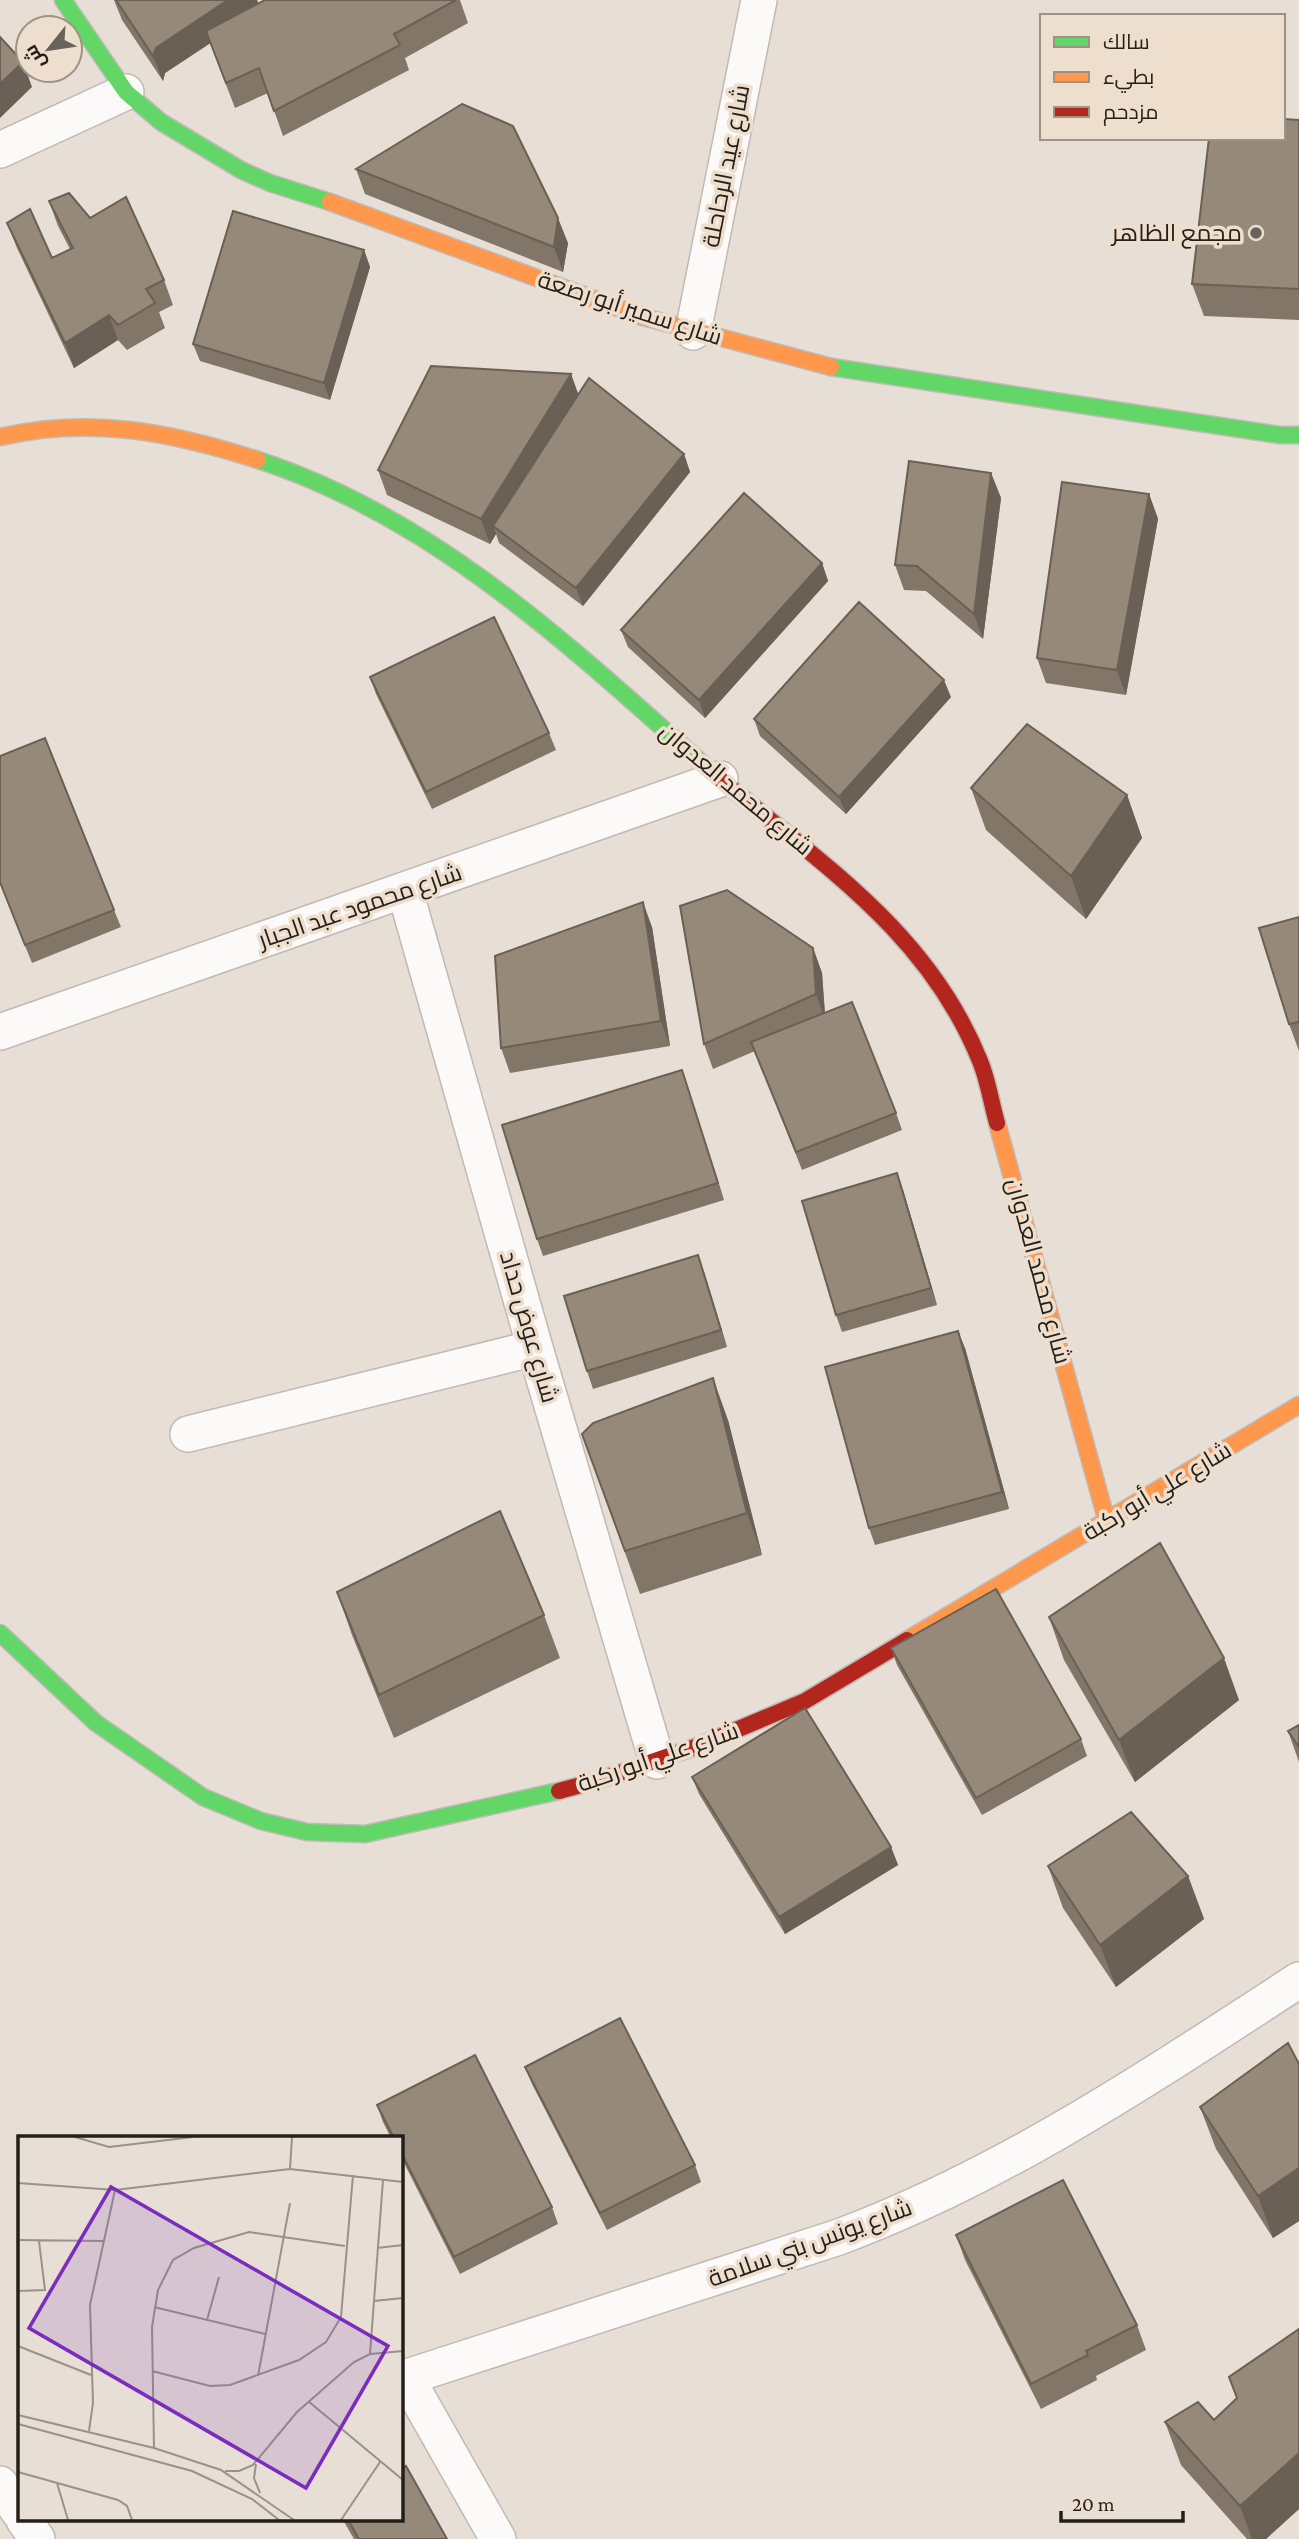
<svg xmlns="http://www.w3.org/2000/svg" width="1299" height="2539" font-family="'Crimson Pro',Cairo,serif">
<rect width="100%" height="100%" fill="#e7ded5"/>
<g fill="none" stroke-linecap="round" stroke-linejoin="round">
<defs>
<path id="street" d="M 0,150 L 126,92
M 693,332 L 759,0
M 405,891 L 535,1348 L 657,1761
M 0,1032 L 720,779
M 188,1434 L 535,1348
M 406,2377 L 498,2539
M 401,2379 L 839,2237 C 1005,2175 1151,2076 1299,1980
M 0,2484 L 19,2512
M 24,2520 L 37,2539"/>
<path id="fast" d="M 63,0 L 126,92 L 161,122 L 241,170 L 270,183 L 330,202
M 831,367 L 1280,435 L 1299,435
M 258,460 C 437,518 575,651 713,773
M 0,1633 L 96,1723 L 203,1797 L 261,1821 L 307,1832 L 365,1834 L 559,1791"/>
<path id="slow" d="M 330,202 L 640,316 L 831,367
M 0,437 C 91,416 171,432 258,460
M 997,1123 L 1107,1522
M 907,1640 L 1299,1405"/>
<path id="jam" d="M 713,773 C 815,860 927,929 980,1061 C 988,1080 991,1102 997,1123
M 559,1791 L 599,1780 L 698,1746 L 805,1701 L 907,1640"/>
</defs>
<!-- street casing -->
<use href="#street" stroke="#c1bab4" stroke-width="38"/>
<!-- fast casing -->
<use href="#fast" stroke="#c1bab4" stroke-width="19"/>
<!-- slow casing -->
<use href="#slow" stroke="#c1bab4" stroke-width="19"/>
<!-- jam casing -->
<use href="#jam" stroke="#c1bab4" stroke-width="19"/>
<!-- street -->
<use href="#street" stroke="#fbfaf9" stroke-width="35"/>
<!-- fast -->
<use href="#fast" stroke="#63d668" stroke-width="16"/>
<!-- slow -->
<use href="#slow" stroke="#ff974d" stroke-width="16"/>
<!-- jam -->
<use href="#jam" stroke="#b3261e" stroke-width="16"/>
</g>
<!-- wall -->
<path fill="#827668" d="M 114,0 L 257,0 L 258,3 L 265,0 L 460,0 L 468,23 L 405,58 L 409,70 L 283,136 L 268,93 L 235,108 L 210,43 L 165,73 L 163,81 L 122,20 Z
M 1299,120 L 1299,320 L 1204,316 L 1192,284 Z
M 356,169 L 568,243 L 563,272 L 365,194 Z
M 49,201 L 90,218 L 164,280 L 173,305 L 159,312 L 165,328 L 127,350 L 118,340 L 74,368 L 17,248 L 7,223 L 52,258 L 70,249 L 58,226 Z
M 364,250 L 370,267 L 330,400 L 200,361 L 193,344 Z
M 571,374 L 578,394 L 684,454 L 690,472 L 583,606 L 499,543 L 496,534 L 490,544 L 387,495 L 378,470 Z
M 991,473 L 1001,498 L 983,639 L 926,591 L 904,590 L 895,565 Z
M 1149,494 L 1158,519 L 1126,695 L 1046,683 L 1037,658 Z
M 822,563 L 828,581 L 705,718 L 628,647 L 621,630 Z
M 370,677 L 549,733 L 556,750 L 432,809 L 376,694 Z
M 951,697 L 846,814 L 760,736 L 754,719 Z
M 0,756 L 114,910 L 121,927 L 32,963 L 0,884 Z
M 971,788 L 1127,795 L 1142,838 L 1086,919 L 986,830 Z
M 1299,917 L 1299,1051 L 1289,1024 Z
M 652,927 L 670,1046 L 510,1073 L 501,1048 Z
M 813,948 L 822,973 L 825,1012 L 896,1113 L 902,1130 L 802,1170 L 755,1051 L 713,1069 L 704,1044 Z
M 682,1070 L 724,1200 L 543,1256 L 537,1239 Z
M 897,1173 L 903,1190 L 937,1305 L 842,1332 L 836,1315 Z
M 704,1272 L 727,1347 L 593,1389 L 587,1371 Z
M 965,1348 L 1009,1509 L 875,1545 L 869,1528 Z
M 728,1420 L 762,1555 L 640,1594 L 582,1434 Z
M 337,1592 L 544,1615 L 560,1658 L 394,1738 L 352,1635 Z
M 1049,1617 L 1239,1700 L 1135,1782 L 1064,1660 Z
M 891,1648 L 1081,1739 L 1087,1756 L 982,1815 L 897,1665 Z
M 1299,1725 L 1299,1762 L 1288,1731 Z
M 692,1777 L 891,1847 L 898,1865 L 785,1934 L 699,1794 Z
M 1048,1866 L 1188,1876 L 1204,1919 L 1116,1987 L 1063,1908 Z
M 1299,2064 L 1299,2221 L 1273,2238 L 1216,2149 L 1200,2107 Z
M 525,2067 L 695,2165 L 701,2182 L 607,2230 L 532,2084 Z
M 377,2105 L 552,2207 L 558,2224 L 460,2274 L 401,2157 L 401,2138 L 391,2138 L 383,2122 Z
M 956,2235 L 1137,2325 L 1146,2350 L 1096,2376 L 1097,2380 L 1041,2409 L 965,2260 Z
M 1229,2377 L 1299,2509 L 1266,2539 L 1247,2539 L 1181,2465 L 1165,2422 L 1214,2420 L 1237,2399 Z
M 343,2520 L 401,2520 L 447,2539 L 354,2539 Z"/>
<!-- shaded-wall -->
<path fill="#6a6055" d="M 228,0 L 257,0 L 261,10 L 165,73 L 163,81 L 153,56 L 156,48 Z
M 23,62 L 32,87 L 0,118 L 0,84 Z
M 558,218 L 568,243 L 563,272 L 554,247 Z
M 364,250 L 370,267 L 330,400 L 324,383 Z
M 109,315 L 118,340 L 74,368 L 65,343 Z
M 571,374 L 580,399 L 493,526 L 496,534 L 490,544 L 481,519 Z
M 684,454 L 690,472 L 583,606 L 576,588 Z
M 991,473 L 1001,498 L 983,639 L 974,614 Z
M 1149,494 L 1158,519 L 1126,695 L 1117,670 Z
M 822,563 L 828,581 L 705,718 L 699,700 Z
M 944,680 L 951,697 L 846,814 L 839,797 Z
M 1127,795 L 1142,838 L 1086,919 L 1071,876 Z
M 643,902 L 652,927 L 670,1046 L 661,1021 Z
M 813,948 L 822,973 L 825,1019 L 816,994 Z
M 682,1070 L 688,1087 L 724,1200 L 718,1183 Z
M 897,1173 L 903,1190 L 937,1305 L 931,1288 Z
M 698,1255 L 704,1272 L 727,1347 L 721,1330 Z
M 958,1331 L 965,1348 L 1009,1509 L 1002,1492 Z
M 713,1378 L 728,1420 L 762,1555 L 747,1513 Z
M 1224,1658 L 1239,1700 L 1135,1782 L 1119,1740 Z
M 891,1847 L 898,1865 L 785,1934 L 779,1917 Z
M 1188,1876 L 1204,1919 L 1116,1987 L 1100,1945 Z
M 1299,2168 L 1299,2221 L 1273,2238 L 1258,2196 Z
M 1299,2453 L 1299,2509 L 1266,2539 L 1252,2539 L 1240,2506 Z"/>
<!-- building -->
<path fill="#978979" stroke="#6a6055" stroke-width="2" d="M 116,0 L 228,0 L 156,48 L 153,56 Z
M 265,0 L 456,0 L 394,34 L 400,45 L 274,111 L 259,68 L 226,83 L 206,31 Z
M 0,37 L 23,62 L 0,84 Z
M 462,104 L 513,126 L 558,218 L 554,247 L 356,169 Z
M 1283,119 L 1299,120 L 1299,289 L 1192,284 L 1209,138 L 1283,138 Z
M 69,193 L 90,218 L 126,197 L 164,280 L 146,289 L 155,303 L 118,325 L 109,315 L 65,343 L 7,223 L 30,209 L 52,258 L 73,248 L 49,201 Z
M 233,211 L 364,250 L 324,383 L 193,344 Z
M 431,366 L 571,374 L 481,519 L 378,470 Z
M 589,378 L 684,454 L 576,588 L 493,526 Z
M 909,461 L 991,473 L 974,614 L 917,566 L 895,565 Z
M 1062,482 L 1149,494 L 1117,670 L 1037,658 Z
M 744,493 L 822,563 L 699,700 L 621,630 Z
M 859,602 L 944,680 L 839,797 L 754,719 Z
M 494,617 L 549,733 L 426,792 L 370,677 Z
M 1027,724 L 1127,795 L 1071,876 L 971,788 Z
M 45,738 L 114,910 L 25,945 L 0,882 L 0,756 Z
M 727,890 L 813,948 L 816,994 L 704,1044 L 680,906 Z
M 643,902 L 661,1021 L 501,1048 L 495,956 Z
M 1299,917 L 1299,1022 L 1289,1024 L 1259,928 Z
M 852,1002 L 896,1113 L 796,1152 L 751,1042 Z
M 682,1070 L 718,1183 L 537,1239 L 502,1125 Z
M 897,1173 L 931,1288 L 836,1315 L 802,1201 Z
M 698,1255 L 721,1330 L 587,1371 L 564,1296 Z
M 958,1331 L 1002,1492 L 869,1528 L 825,1367 Z
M 713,1378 L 747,1513 L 625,1551 L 582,1434 L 593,1423 Z
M 500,1511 L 544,1615 L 379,1695 L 337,1592 Z
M 1160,1543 L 1224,1658 L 1119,1740 L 1049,1617 Z
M 996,1589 L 1081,1739 L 976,1798 L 891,1648 Z
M 805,1708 L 891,1847 L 779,1917 L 692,1777 Z
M 1299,1725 L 1299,1747 L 1288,1731 Z
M 1131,1812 L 1188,1876 L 1100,1945 L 1048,1866 Z
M 620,2018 L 695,2165 L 600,2213 L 525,2067 Z
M 1288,2043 L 1299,2064 L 1299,2168 L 1258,2196 L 1200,2107 Z
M 475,2055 L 552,2207 L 454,2257 L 401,2152 L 401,2138 L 394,2138 L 377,2105 Z
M 1063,2180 L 1137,2325 L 1086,2351 L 1088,2355 L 1031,2384 L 956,2235 Z
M 1299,2329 L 1299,2453 L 1240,2506 L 1165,2422 L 1198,2402 L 1214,2420 L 1237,2398 L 1229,2377 Z
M 406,2466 L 447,2539 L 359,2539 L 348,2520 L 401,2520 L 401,2469 Z"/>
<!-- markers -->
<circle fill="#69625b" stroke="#eedece" stroke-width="2.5" cx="1256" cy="233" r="7"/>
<g text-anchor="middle" stroke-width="7" stroke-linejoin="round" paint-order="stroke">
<!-- street labels -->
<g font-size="24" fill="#251f19" stroke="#eedece">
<text transform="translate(726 166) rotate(-79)" y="8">شارع عيد الرحاحلة</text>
<text transform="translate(630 308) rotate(18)" y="8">شارع سمير أبو رصعة</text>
<text transform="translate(736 789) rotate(40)" y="8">شارع محمد العدوان</text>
<text transform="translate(360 906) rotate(-19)" y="8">شارع محمود عبد الجبار</text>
<text transform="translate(1039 1271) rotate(75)" y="8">شارع محمد العدوان</text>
<text transform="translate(529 1327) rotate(74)" y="8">شارع عوض حداد</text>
<text transform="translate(1157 1491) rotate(-31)" y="8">شارع علي أبو ركبة</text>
<text transform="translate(658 1757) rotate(-19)" y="8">شارع علي أبو ركبة</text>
<text transform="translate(810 2243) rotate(-20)" y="8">شارع يونس بني سلامة</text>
</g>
<!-- poi labels -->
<g font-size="24" fill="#251f19" stroke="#eedece" text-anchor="end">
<text x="1242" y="241">مجمع الظاهر</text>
</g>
</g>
<!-- overview -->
<g transform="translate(18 2136)">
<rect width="385" height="385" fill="#e7ded5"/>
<path fill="none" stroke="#99928a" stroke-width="2" d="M 57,1 L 91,11 L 175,1M 272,33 L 274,1M 0,47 L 97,54 L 272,33 L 385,46M 0,104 L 85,105M 359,112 L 385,109M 0,155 L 27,154 L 21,105M 356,165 L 365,44M 136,171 L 247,198M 189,184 L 201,141M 0,210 L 73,239M 352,218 L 356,165 L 385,162M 134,235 L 192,250 L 212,249 L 281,224 L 308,206 L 323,181 L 335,39M 240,240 L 272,67M 290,265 L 385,344M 0,279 L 136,312 L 203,334 L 276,384M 0,288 L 174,335 L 234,363 L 261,384M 71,295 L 75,267 L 72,169 L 97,54M 136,312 L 134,191 L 140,154 L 155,124 L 176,112 L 231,96 L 327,110M 238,328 L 236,342 L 242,357M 207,335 L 221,335 L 235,329 L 279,276 L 336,226 L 352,218 L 385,215M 0,336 L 100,364 L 109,370 L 114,384M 39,347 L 50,384M 323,384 L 362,326"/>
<path fill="#7b2cbf" fill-opacity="0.15" stroke="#7b2cbf" stroke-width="3.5" d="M 93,51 L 370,210 L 288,352 L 11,192 Z"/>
<rect width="385" height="385" fill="none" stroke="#251f19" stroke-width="3.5"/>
</g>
<!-- legend -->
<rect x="1040" y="14" width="245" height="126" fill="#eedece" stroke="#9e9286" stroke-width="2"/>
<rect x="1054" y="37" width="35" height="10" fill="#63d668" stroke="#9e9286" stroke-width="2"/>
<text x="1103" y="49" font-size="21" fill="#251f19">سالك</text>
<rect x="1054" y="72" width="35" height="10" fill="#ff974d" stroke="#9e9286" stroke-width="2"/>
<text x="1103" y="84" font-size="21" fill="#251f19">بطيء</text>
<rect x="1054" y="107" width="35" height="10" fill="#b3261e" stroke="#9e9286" stroke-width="2"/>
<text x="1103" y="119" font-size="21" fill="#251f19">مزدحم</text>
<!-- north arrow -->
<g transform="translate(49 49) rotate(240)"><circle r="33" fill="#eedece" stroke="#9e9286" stroke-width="2"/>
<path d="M0-5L12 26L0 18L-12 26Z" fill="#69625b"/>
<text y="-10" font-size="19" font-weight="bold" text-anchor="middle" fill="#251f19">ش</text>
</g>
<!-- scale -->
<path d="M1061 2511v10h122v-10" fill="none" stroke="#251f19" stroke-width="3.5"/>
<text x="1072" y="2511" font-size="21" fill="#251f19" stroke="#eedece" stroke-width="5" paint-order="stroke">20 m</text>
</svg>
